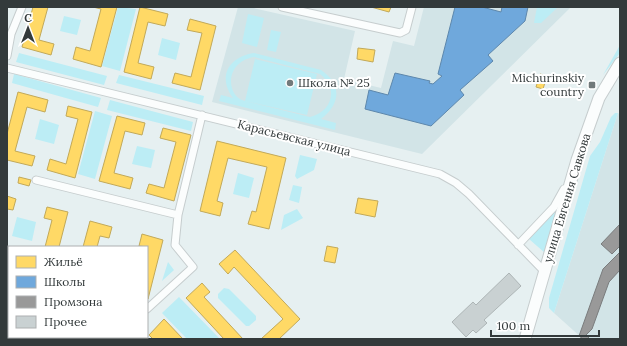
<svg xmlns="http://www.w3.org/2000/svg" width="627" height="346" font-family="Lora,serif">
<rect width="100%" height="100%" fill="#e6f0f1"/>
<!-- built -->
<path fill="#d2e4e7" d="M 238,7 L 249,7 L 355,31 L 344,79 L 381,88 L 393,41 L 414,46 L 424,7 L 571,7 L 422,154 L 212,102 Z
M 618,113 L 620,115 L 620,339 L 583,339 L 554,313 Z"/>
<!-- green -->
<path fill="#bcedf5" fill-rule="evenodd" d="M 118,7 L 136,9 L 120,71 L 102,66 Z
M 537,7 L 558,7 L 541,23 L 534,23 Z
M 248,14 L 264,18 L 257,47 L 242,43 Z
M 64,16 L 81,20 L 77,35 L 60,31 Z
M 271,30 L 281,32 L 276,52 L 267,50 Z
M 162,38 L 180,43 L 176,60 L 158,55 Z
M 620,45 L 620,53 L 603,75 Z
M 19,53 L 107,76 L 104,85 L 16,62 Z
M 254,53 L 321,70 C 342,84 341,104 321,119 L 336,123 L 335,130 L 219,101 L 221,95 L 233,98 C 217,76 229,57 254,53 ZM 254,57 L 320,74 C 339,88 332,112 310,117 L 245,101 L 307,115 L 317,74 L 255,59 L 245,101 C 226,97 224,62 254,57 Z
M 14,74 L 101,98 L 98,107 L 12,83 Z
M 119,75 L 204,96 L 202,105 L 116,83 Z
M 110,100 L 193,122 L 191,131 L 107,110 Z
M 95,111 L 112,116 L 95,179 L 78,174 Z
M 615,113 L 618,113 L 554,313 L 549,308 L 549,298 L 590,156 L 600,142 L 611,117 Z
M 40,119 L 59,125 L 54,144 L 35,139 Z
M 137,146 L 155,150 L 151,168 L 132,164 Z
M 300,155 L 317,159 L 314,170 L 297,179 L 295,176 Z
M 238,173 L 254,178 L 249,198 L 233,194 Z
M 293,185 L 302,187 L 299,203 L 289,200 Z
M 559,206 L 545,253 L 529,239 Z
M 297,209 L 303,218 L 281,230 L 284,215 Z
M 17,217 L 36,222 L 32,241 L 12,236 Z
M 168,262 L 174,270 L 162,281 Z
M 7,275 L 9,275 L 9,337 L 106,337 L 104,339 L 7,339 Z
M 224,288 L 229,289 L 256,316 L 256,320 L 249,326 L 246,326 L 218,298 L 218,294 Z
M 179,297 L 220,339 L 187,339 L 162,313 Z"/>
<!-- homes -->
<path fill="#ffd966" stroke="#c2a959" d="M 33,7 L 48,7 L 39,40 L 54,44 L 51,55 L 22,47 Z
M 93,7 L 117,7 L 101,67 L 73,59 L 76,47 L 90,51 L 101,9 Z
M 140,7 L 168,14 L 165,26 L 148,22 L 138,63 L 154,67 L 151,79 L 124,72 Z
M 371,7 L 391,7 L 389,12 Z
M 190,19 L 216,26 L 200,90 L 172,83 L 175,73 L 191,77 L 202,33 L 187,30 Z
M 358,48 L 375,50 L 373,62 L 357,59 Z
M 540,74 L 547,76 L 543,89 L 536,87 Z
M 18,92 L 48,100 L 45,112 L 27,107 L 15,151 L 35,156 L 32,166 L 7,160 L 7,134 Z
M 68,106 L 92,112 L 75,178 L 47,170 L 50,159 L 66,164 L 78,119 L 66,116 Z
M 117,116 L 145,123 L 142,135 L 125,131 L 114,173 L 133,178 L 130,189 L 99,181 Z
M 163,128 L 191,135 L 174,201 L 146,193 L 149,184 L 164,188 L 176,142 L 160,138 Z
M 217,141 L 286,158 L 269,229 L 248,224 L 252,211 L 256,212 L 267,167 L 228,158 L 217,201 L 223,203 L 220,216 L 200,211 Z
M 19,177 L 31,180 L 29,186 L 18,183 Z
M 7,196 L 16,199 L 13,210 L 7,209 Z
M 358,198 L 378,201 L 375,217 L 355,213 Z
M 47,207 L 68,212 L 59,247 L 45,247 L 52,220 L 44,218 Z
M 90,221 L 112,227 L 109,238 L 100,236 L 97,247 L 83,247 Z
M 142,234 L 163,240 L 148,299 L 147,247 L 139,246 Z
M 327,246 L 338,248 L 335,263 L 324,261 Z
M 235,250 L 300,319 L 279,339 L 261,339 L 283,319 L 234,267 L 228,274 L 219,264 Z
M 202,283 L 210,292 L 204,297 L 243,339 L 224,339 L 186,298 Z
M 164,319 L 183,339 L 153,339 L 149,335 Z"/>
<!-- schools -->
<path fill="#6fa8dc" stroke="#5d87ac" d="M 455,7 L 482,7 L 501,12 L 502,7 L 528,7 L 525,21 L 488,55 L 493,61 L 460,90 L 464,95 L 431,126 L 365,109 L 369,90 L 388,95 L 395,73 L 430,81 L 429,83 L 433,84 L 442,76 L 438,74 Z"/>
<!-- industry -->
<path fill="#999" stroke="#7a7c7d" d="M 620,224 L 620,246 L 612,254 L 601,244 Z
M 620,252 L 620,270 L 609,282 L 592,329 L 586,335 L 590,339 L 583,339 L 579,336 L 603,269 Z"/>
<!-- building -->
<path fill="#c9d1d2" stroke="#adb5b6" d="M 509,273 L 521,286 L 484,320 L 487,323 L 476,333 L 473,330 L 466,337 L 452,322 L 473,302 L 476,305 Z"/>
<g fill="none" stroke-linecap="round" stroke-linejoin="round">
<defs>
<path id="minor" d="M 282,7 L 400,33 L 406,30 L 412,7
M 7,56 L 11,34 L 22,7
M 7,68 L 440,174 L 456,183 L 469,194 L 545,272
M 36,180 L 178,215
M 518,245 L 554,207 L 564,189
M 147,309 L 193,267 L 175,245 L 178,215 L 202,115
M 116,339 L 118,337"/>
<path id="secondary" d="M 525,339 L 577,160 L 599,98 L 620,63"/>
</defs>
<!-- minor casing -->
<use href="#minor" stroke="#c6cdce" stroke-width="9"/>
<!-- secondary casing -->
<use href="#secondary" stroke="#c6cdce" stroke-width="13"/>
<!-- minor -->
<use href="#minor" stroke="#fbfdfd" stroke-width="7"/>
<!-- secondary -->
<use href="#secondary" stroke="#fbfdfd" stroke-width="11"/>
</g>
<!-- markers -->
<g fill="#727a7b" stroke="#fff" stroke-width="1.5">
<circle cx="290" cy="83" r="4"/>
<rect x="588" y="81" width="8" height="8" rx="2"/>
</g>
<g text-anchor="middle" stroke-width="4" stroke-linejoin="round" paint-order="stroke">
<!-- poi labels -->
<g font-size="12" fill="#333a3b" stroke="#fff" text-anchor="end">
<text x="584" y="82">Michurinskiy<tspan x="584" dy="14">country</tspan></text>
<text x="298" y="87" text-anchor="start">Школа № 25</text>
</g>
<!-- street labels -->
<g font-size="12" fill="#333a3b" stroke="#fff">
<text transform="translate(294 138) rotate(14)" y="4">Карасьевская улица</text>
<text transform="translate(567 198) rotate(-73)" y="4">улица Евгения Савкова</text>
</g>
</g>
<!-- border -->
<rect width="627" height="346" fill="none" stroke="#333a3b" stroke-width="16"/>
<!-- legend -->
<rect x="8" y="246" width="140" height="92" fill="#ffffff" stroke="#adb0b1"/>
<rect x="16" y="256" width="20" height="12" fill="#ffd966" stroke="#adb0b1"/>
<text x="44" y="266" font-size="12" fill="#333a3b">Жильё</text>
<rect x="16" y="276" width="20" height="12" fill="#6fa8dc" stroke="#adb0b1"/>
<text x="44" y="286" font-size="12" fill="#333a3b">Школы</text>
<rect x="16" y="296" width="20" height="12" fill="#999999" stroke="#adb0b1"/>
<text x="44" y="306" font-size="12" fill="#333a3b">Промзона</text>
<rect x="16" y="316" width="20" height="12" fill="#c9d1d2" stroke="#adb0b1"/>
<text x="44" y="326" font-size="12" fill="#333a3b">Прочее</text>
<!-- north arrow -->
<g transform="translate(28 28)" stroke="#ffffff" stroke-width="3" paint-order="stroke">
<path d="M0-3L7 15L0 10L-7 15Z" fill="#333a3b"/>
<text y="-6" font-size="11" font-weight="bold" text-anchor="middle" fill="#333a3b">С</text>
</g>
<!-- scale -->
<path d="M491 330v6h108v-6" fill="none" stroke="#333a3b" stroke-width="2"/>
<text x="497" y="330" font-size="12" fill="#333a3b" stroke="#ffffff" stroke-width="3" paint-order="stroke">100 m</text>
</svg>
